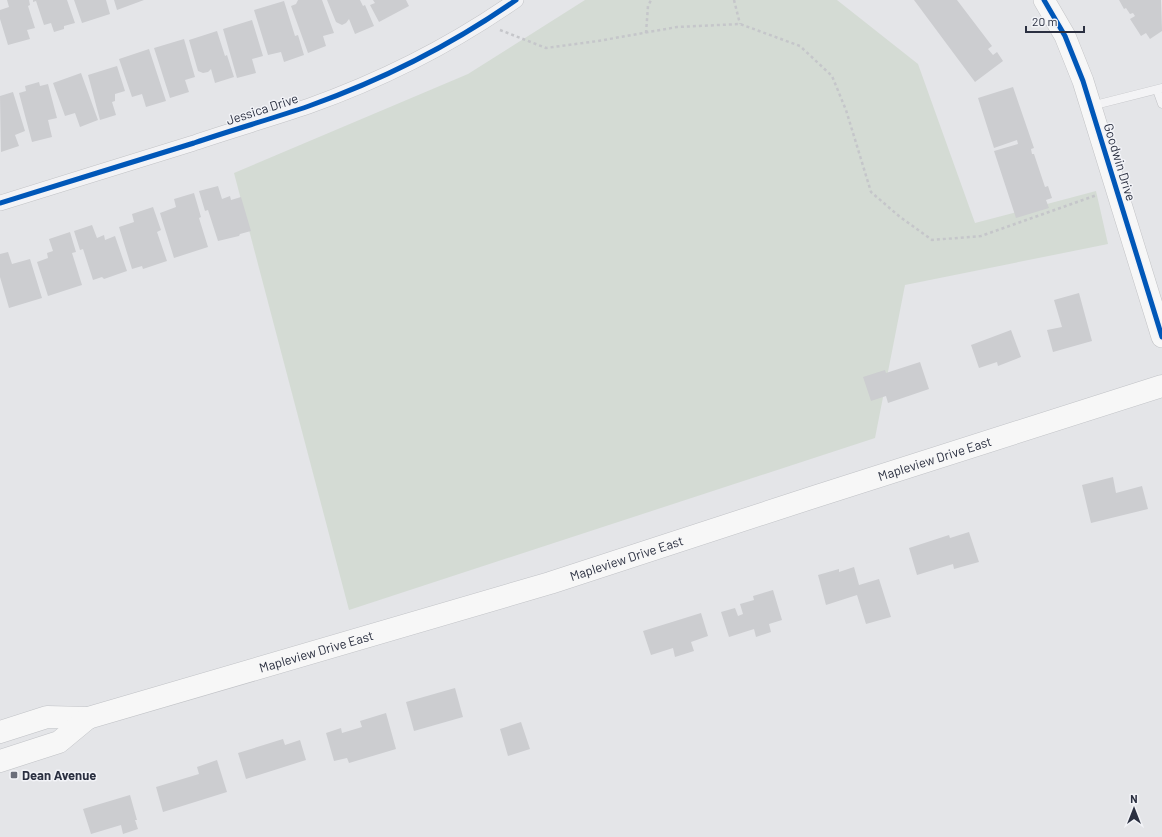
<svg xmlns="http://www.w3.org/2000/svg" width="1162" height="837" font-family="Barlow,sans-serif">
<rect width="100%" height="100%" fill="#e4e5e8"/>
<!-- green -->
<path fill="#d4dbd4" d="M 585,0 L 837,0 L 918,64 L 975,223 L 1096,191 L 1108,244 L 905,285 L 875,438 L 349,610 L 234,173 L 468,74 Z"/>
<!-- building -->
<path fill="#cccdd0" d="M 7,0 L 29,0 L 30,5 L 28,6 L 35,28 L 27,30 L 30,39 L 8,45 L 0,19 L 0,10 L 9,7 Z
M 33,0 L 67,0 L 75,23 L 64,26 L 64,29 L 54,32 L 51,23 L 44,25 L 36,1 L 33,2 Z
M 74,0 L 106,0 L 110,14 L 82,23 Z
M 114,0 L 144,0 L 117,10 Z
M 298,0 L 322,0 L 334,33 L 323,36 L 326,46 L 308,53 L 291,6 L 296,4 Z
M 327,0 L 360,0 L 363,6 L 365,5 L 374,26 L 355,34 L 349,19 L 346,23 L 342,25 L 336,22 Z
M 373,0 L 406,0 L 409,6 L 379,22 L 370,5 L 375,3 Z
M 914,0 L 957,0 L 992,46 L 988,49 L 993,55 L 997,52 L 1003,61 L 975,82 Z
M 1119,0 L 1161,0 L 1162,31 L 1150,39 L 1146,33 L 1141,36 L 1130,19 L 1135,16 L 1133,13 L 1130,14 L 1126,8 L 1124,9 Z
M 284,1 L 295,36 L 298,35 L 304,55 L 284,62 L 281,52 L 268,55 L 254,10 Z
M 252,20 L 263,56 L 252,59 L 256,73 L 237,78 L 223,29 Z
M 217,31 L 225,56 L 227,55 L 234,77 L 215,83 L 211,69 L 208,72 L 203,73 L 198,71 L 189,40 Z
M 184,39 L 195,77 L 185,80 L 189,92 L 170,98 L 154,48 Z
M 149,49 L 166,101 L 146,107 L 142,94 L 132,97 L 119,59 Z
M 117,66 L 125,91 L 115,94 L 115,101 L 112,102 L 116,115 L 100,120 L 88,75 Z
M 81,73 L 98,120 L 80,127 L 75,113 L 65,116 L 53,83 Z
M 39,82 L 40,86 L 48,84 L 57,118 L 48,120 L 52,137 L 32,142 L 19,93 L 26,91 L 25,86 Z
M 1013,87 L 1034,148 L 1031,149 L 1032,154 L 1034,154 L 1045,187 L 1048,186 L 1052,198 L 1046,200 L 1049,208 L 1016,218 L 994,151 L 1018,144 L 1017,140 L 994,148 L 978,98 Z
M 13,92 L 25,131 L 15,135 L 19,146 L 1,152 L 0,96 Z
M 218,186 L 222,199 L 230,196 L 231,200 L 241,197 L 251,231 L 240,234 L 239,236 L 218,241 L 208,210 L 205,211 L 199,191 Z
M 194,193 L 201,217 L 199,218 L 208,247 L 174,258 L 160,213 L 176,207 L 174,199 Z
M 153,207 L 161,230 L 157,232 L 167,261 L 143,269 L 142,266 L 132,269 L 119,227 L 134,222 L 132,214 Z
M 92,225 L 97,238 L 104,235 L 105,240 L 115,236 L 127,271 L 104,279 L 102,277 L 93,280 L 83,249 L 80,250 L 74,231 Z
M 70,232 L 76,252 L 72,253 L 82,285 L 48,296 L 37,262 L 48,258 L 47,253 L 53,251 L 49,239 Z
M 8,252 L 12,264 L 30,259 L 42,298 L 9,308 L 0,277 L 0,254 Z
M 1079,293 L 1092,341 L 1053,352 L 1047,330 L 1062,327 L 1054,300 Z
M 1011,330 L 1021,357 L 998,366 L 997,362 L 979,368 L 971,345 Z
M 920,362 L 929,389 L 888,403 L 886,396 L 871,401 L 863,377 L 885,370 L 886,373 Z
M 1113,477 L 1116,493 L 1142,486 L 1148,509 L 1091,523 L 1082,485 Z
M 969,532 L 979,562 L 954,569 L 953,564 L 917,575 L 909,548 L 949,535 L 950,538 Z
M 854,567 L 859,585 L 879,579 L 891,617 L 866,624 L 857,595 L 826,605 L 818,575 L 839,569 L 839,572 Z
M 773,590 L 782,620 L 769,624 L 771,632 L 756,637 L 754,629 L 729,637 L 721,612 L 735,608 L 738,616 L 743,614 L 740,604 L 754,600 L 753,596 Z
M 701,613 L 708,636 L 691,642 L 694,651 L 675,657 L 673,648 L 651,655 L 643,631 Z
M 455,688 L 463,717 L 414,731 L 406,702 Z
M 386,713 L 396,749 L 349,763 L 347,758 L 334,761 L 326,733 L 341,728 L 342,733 L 362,727 L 360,721 Z
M 521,722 L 530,749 L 508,756 L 500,729 Z
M 283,739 L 285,745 L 300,740 L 306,760 L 246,779 L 238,753 Z
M 217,760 L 227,792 L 163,812 L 156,787 L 199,774 L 197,767 Z
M 130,795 L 137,820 L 135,820 L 138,829 L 123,834 L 121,825 L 91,834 L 83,809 Z"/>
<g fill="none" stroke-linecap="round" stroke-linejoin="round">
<defs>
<path id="lane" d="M 1157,90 L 1162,104
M 1091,106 L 1162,88"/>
<path id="street" d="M 0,203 C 65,183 129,163 194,143 C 232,130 271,119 309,106 C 382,80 453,44 516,0"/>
<path id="secondary" d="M 1044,0 L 1065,36 L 1083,81 L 1162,337"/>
<g id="primary">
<path id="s1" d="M 0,732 L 47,717 L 88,718 L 550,583 L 817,496 L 1162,386"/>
<path d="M 0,761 L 59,742 L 88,718"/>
</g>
</defs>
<!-- lane casing -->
<use href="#lane" stroke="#c2c3c6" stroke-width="9"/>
<!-- street casing -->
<use href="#street" stroke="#c2c3c6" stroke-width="16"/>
<!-- secondary casing -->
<use href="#secondary" stroke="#c2c3c6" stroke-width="22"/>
<!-- primary casing -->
<use href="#primary" stroke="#c0c2c6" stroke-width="23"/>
<!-- path -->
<path stroke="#c5c6ca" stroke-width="2.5" stroke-dasharray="3 3" stroke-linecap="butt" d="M 734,0 L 740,24
M 500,30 L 546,48 L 598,41 L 677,27 L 740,24 L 800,46 L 832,76 L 846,110 L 871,192 L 900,217 L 932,240 L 981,236 L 1097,195
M 646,33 L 648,6 L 651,0"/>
<!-- lane -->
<use href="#lane" stroke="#f3f3f5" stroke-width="8"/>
<!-- street -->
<use href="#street" stroke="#f3f3f5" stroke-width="15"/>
<!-- secondary -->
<use href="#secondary" stroke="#f7f7f7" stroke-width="21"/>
<!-- primary -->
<use href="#primary" stroke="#f7f7f7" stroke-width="22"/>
<defs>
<path id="cycleway" d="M 1044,0 L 1065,36 L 1083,81 L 1162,337
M 0,203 C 65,183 129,163 194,143 C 232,130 271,119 309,106 C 382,80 453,44 516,0"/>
</defs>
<!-- cycleway casing -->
<use href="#cycleway" stroke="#f2f3f7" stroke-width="8"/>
<!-- cycleway -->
<use href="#cycleway" stroke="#0057b8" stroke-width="5"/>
</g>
<!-- markers -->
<rect fill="#6c6f7b" stroke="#f2f3f7" stroke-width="1.5" x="10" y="771" width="8" height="8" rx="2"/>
<g text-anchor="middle" stroke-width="3" stroke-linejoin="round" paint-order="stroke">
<!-- street labels -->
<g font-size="13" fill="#2b3041" stroke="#f2f3f7">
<text transform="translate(262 109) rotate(-18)" y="5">Jessica Drive</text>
<text transform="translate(1120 162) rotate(73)" y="5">Goodwin Drive</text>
<text dy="5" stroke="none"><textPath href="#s1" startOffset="976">Mapleview Drive East</textPath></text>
<text dy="5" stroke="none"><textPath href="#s1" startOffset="652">Mapleview Drive East</textPath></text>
<text dy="5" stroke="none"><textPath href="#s1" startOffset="328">Mapleview Drive East</textPath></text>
</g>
<!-- poi labels -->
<g font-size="13" font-weight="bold" fill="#2b3041" stroke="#f2f3f7" text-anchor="start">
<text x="22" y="780">Dean Avenue</text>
</g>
</g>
<!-- north arrow -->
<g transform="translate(1134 809)" stroke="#f2f3f7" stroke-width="3" paint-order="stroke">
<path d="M0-3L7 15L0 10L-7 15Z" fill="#2b3041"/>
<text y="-6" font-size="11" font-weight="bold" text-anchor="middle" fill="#2b3041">N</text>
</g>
<!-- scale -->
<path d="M1026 26v6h58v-6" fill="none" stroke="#2b3041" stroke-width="2"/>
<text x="1032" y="26" font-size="12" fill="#2b3041" stroke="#f2f3f7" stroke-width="3" paint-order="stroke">20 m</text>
</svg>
